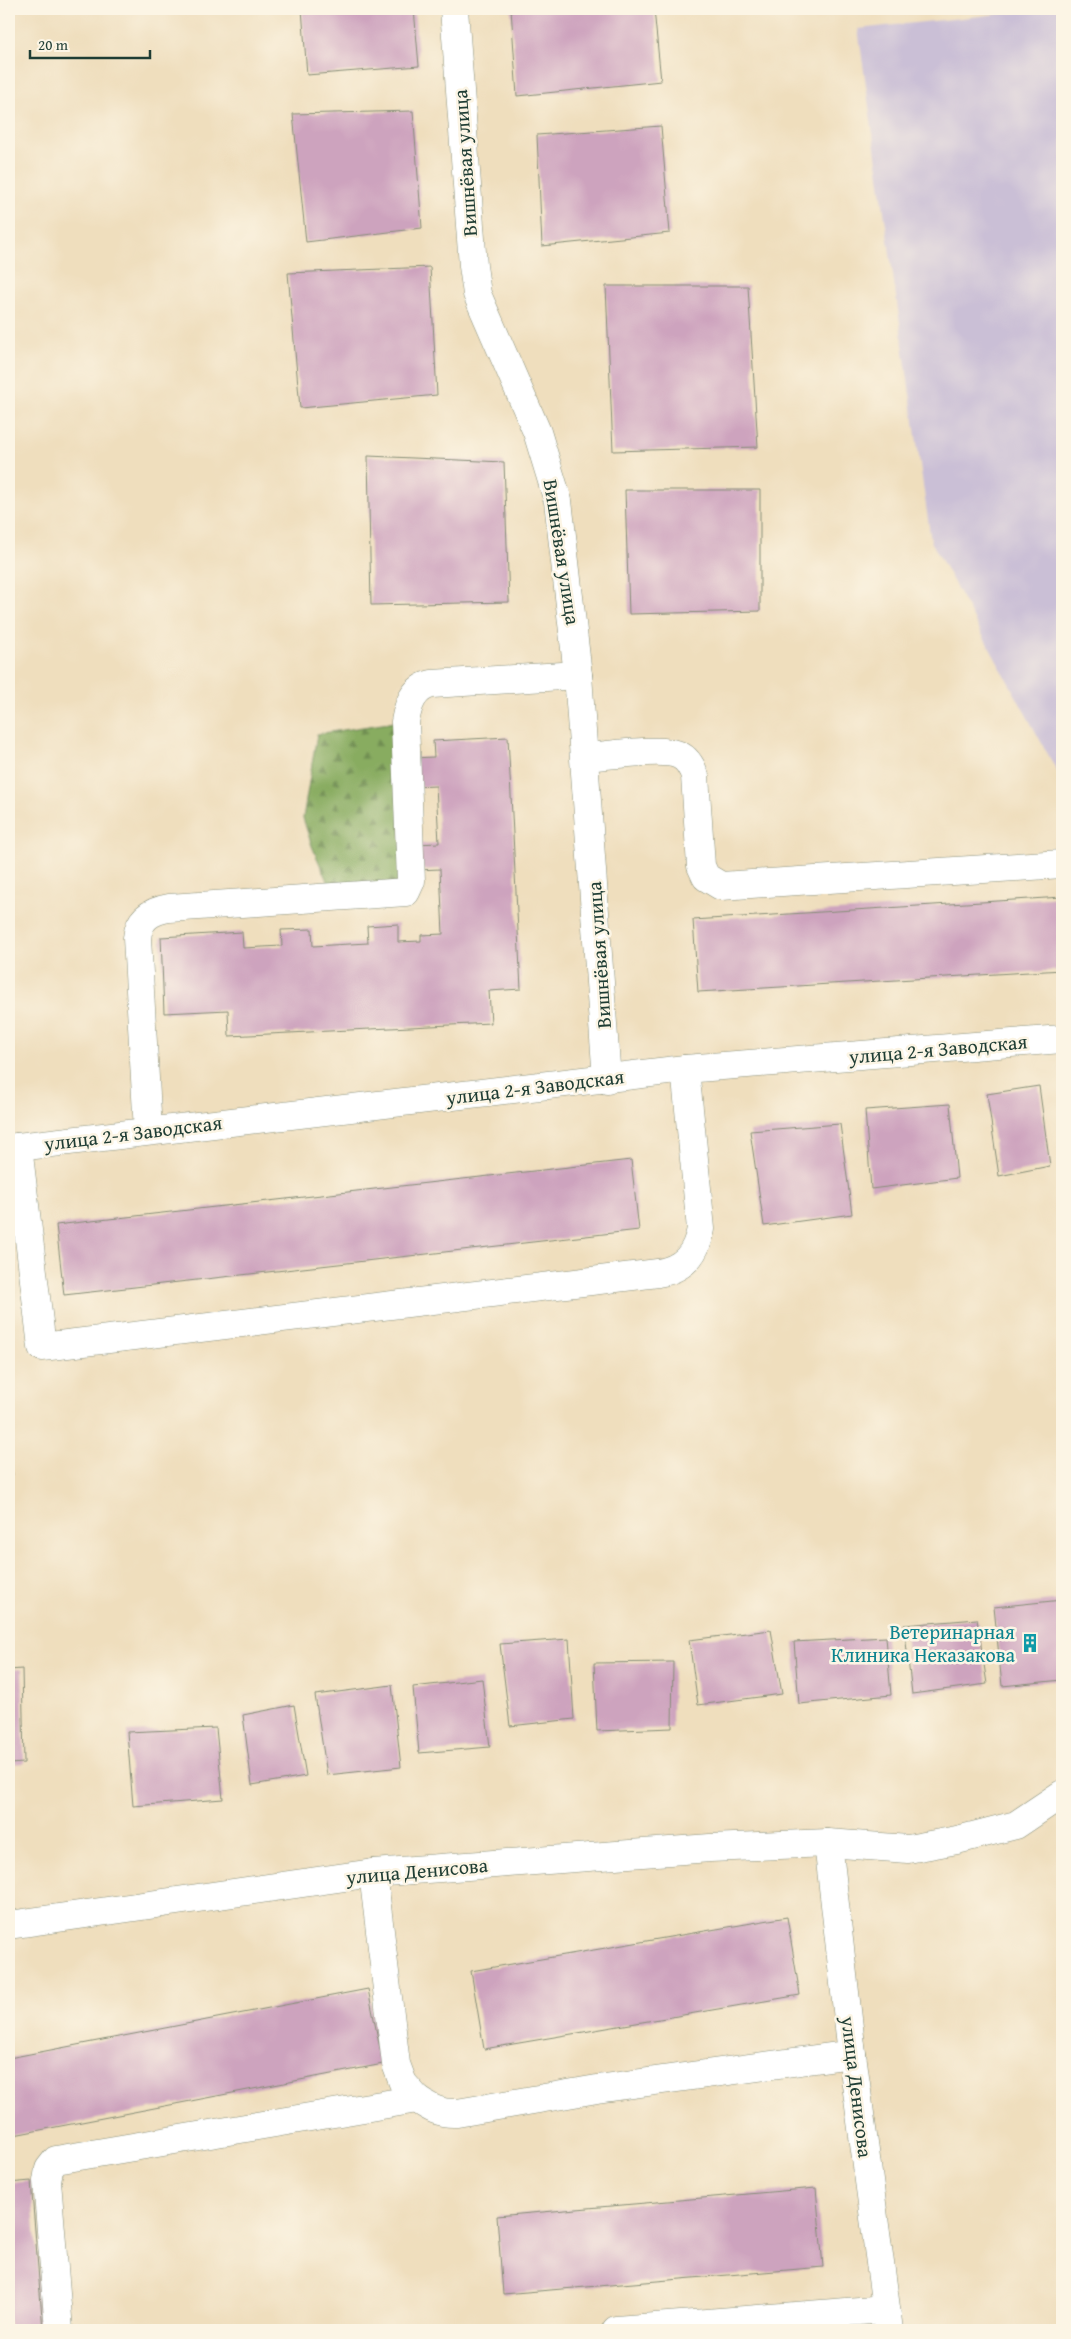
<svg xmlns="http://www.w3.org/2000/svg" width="1071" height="2339" font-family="'Gentium Book Plus',serif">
<defs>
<pattern id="forest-firs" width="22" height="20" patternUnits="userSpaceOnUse" patternTransform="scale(1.25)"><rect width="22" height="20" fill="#88ac61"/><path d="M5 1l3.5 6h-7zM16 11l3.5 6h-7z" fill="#6f8d51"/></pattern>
</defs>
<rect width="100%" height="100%" fill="#fcf5e5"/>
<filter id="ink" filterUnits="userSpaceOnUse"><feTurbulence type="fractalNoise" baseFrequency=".02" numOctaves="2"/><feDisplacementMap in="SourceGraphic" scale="10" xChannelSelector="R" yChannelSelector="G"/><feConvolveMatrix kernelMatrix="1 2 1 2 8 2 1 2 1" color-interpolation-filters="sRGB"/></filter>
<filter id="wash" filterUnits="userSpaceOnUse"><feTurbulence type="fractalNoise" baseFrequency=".0096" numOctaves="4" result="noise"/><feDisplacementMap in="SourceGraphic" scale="20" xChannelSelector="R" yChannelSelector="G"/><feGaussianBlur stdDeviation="1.12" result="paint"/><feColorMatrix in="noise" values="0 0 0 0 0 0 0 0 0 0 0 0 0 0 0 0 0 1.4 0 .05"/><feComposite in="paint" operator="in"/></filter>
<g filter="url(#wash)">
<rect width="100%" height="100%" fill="#efdebd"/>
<path fill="#cabfd6" d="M1018 9H1062V780L931 541 858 29 1018 12Z"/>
<path fill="url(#forest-firs)" stroke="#54744a" d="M395 722 403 886 330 888 312 846 303 818 317 734Z"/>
<g id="blocks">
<g fill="#cda3be">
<path d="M302 9H414L419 66 307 75Z"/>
<path d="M511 9H654L661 81 517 96Z"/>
<path d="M413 111 422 228 306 242 293 114Z"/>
<path d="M661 126 670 233 542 246 537 135Z"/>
<path d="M430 267 437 395 300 408 288 273Z"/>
<path d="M606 286H748L758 447 613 451Z"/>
<path d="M368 456 504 462 509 602 371 605Z"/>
<path d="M625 490H760V611L629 614Z"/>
<path d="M508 737 521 989 489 991 491 1023 229 1036 228 1010 164 1013 161 937 242 932 243 948 282 946 281 930 312 929 313 946 368 943 367 926 398 924V942L421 941V935L443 934 440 869 417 870 415 844 439 843 436 786 414 787 413 758 434 757 433 741Z"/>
<path d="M1062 897V970L698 992 693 920Z"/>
<path d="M1039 1086 1050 1166 999 1176 987 1094Z"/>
<path d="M950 1104 957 1178 871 1189 865 1110Z"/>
<path d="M840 1124 852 1214 764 1226 750 1131Z"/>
<path d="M631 1160 639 1230 64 1295 56 1225Z"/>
<path d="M9 1447 13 1475H9Z"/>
<path d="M1062 1600V1680L1002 1686 994 1607Z"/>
<path d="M977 1619 987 1684 912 1694 904 1625Z"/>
<path d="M771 1630 782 1694 698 1705 689 1640Z"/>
<path d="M886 1637 891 1695 799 1704 794 1642Z"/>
<path d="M569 1639 574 1719 510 1726 500 1644Z"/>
<path d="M673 1662 672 1728 597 1731 594 1663Z"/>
<path d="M22 1669 24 1763 9 1764V1670Z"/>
<path d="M482 1679 490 1747 419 1753 413 1687Z"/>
<path d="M392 1685 401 1767 327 1775 315 1695Z"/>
<path d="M294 1705 306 1776 252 1785 243 1715Z"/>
<path d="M216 1728 223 1799 133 1806 127 1732Z"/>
<path d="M787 1917 800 1995 484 2049 471 1971Z"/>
<path d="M368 1989 383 2064 9 2136V2058Z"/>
<path d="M31 2181 43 2330H9V2183Z"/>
<path d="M816 2188 823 2267 503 2294 497 2216Z"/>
</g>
</g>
</g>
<g filter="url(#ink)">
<use href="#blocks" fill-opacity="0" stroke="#878e78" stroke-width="1"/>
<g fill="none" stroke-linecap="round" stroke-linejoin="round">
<g stroke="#878e78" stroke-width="29">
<g id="minor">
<path d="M454 9 473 266 477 294 537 432 558 501 578 675 607 1080"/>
<path d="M585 757C605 756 663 747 679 755 688 759 692 767 695 776L701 866 706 877 721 886 1062 864"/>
<path d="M148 1131 137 938C139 918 151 911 169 908L406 892 411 881 405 722C408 705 413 688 432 684L578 675"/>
<path d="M18 1147 42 1347 658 1273C684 1269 696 1254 701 1229L685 1069"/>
<path d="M9 1148 685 1069 1062 1039"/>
<path d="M828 1843 852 2054 889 2330"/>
<path d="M9 1925 373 1873 710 1848 828 1843 908 1849 957 1840 1016 1825 1062 1794"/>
<path d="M417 2099C430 2108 440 2114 457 2113L597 2089 852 2054"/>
<path d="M59 2330 47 2181 49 2169 56 2160 417 2099 403 2083 396 2064 373 1873"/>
<path d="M616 2330 885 2309"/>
</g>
</g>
<use href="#minor" stroke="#fff" stroke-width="28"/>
</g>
</g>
<defs>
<g id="building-bare" transform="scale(1.5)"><path d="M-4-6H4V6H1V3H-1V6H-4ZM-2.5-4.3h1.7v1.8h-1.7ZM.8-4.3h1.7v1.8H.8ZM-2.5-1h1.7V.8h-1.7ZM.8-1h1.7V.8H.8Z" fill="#0f9aa8" stroke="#fcf5e5" stroke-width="2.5" paint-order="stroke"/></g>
</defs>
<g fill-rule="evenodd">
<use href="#building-bare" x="1030" y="1643"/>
</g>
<g text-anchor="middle" stroke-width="5" stroke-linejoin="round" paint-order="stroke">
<g font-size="20" fill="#1f3d34" stroke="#fcf5e5">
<text transform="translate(465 163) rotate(-94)" y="7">Вишнёвая улица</text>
<text transform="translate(562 552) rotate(81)" y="7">Вишнёвая улица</text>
<text transform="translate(599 955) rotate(-94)" y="7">Вишнёвая улица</text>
<text transform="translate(938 1049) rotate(-5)" y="7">улица 2-я Заводская</text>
<text transform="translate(535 1087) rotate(-7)" y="7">улица 2-я Заводская</text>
<text transform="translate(133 1133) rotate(-7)" y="7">улица 2-я Заводская</text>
<text transform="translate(417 1871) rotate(-5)" y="7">улица Денисова</text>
<text transform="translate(857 2087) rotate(83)" y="7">улица Денисова</text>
</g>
<g font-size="20" fill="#0d838f" stroke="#fcf5e5" text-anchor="end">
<text x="1015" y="1639">Ветеринарная<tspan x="1015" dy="23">Клиника Неказакова</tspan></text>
</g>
</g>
<rect width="1071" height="2339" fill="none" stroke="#fcf5e5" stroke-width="30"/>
<path d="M30 50v8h120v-8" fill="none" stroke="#1f3d34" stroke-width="2.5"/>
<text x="38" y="50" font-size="15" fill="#1f3d34" stroke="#fcf5e5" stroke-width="4" paint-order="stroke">20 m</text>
</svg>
